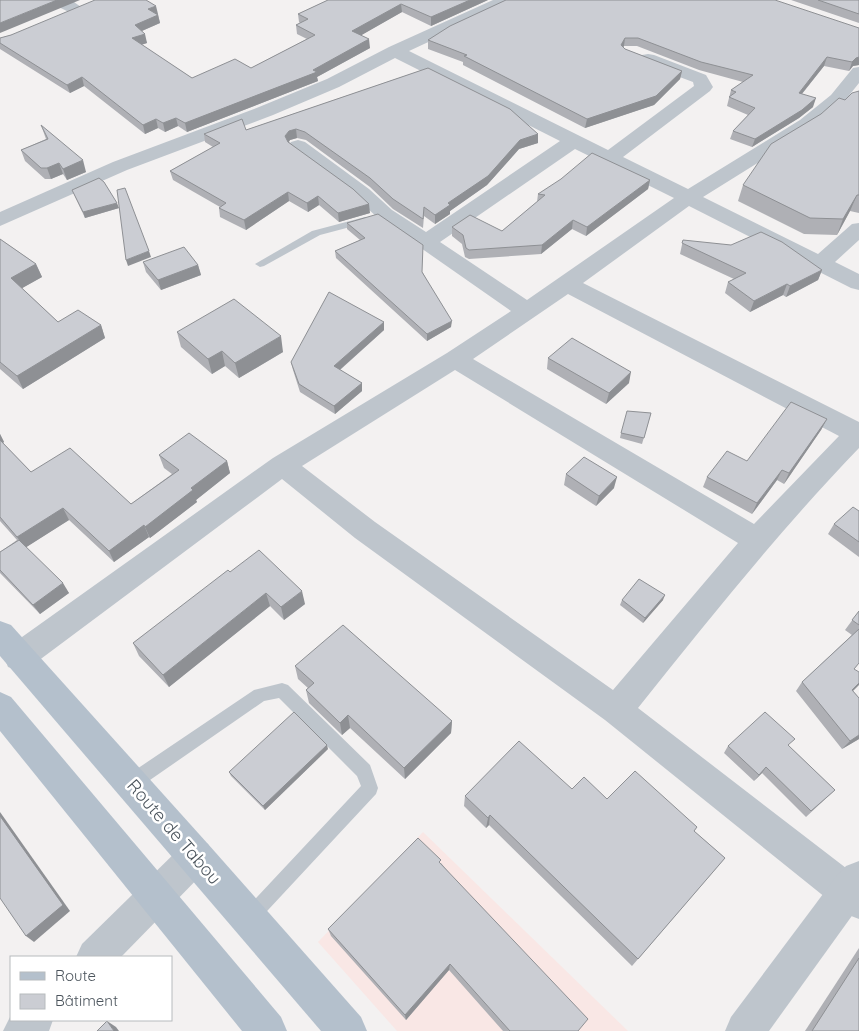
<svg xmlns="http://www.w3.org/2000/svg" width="859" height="1031" font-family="Quicksand,sans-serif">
<rect width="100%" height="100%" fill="#f3f1f1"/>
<path fill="#f9e7e5" d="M423 832 628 1031H397L318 942Z"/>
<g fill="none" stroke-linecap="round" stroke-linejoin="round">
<g fill="#bec5cc" fill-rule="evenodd">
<path d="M365 217 370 220 369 222 320 235 264 266 260 267 255 264 312 231Z"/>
<path d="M282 683 288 685 370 765 378 788 376 794 255 924 249 927 243 924 240 918 243 912 361 786 357 776 279 698 264 701 137 789 131 791 125 789 123 783 125 777 254 690Z"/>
</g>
<g fill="#bec5cc" fill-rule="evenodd">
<path d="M51 0H71L84 9 82 12C72 15 57 8 51 0Z"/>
<path d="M493 0H514L512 3 409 51 608 150 694 86 693 82 642 63 639 59 642 55 648 54 654 55 706 75 713 87 710 91 623 157 688 189 800 120 831 95 853 68 859 67V83L843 103 814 128 703 197 818 254 852 224 859 223V240L835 262 859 274V290L851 288 689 206 583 283 859 422V448C780 530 709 619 638 708L859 878V919L846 914 605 720 355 538 282 479 30 667 19 671 8 667 4 657 8 647 273 458 447 353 511 311 378 218 355 197 291 150 288 146 291 142 298 140 305 142 369 189 392 210 426 232 560 141 395 58 339 87 273 115 127 170 0 226V212L113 162 259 107 327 79 389 47ZM575 149 674 198 527 300 440 242ZM568 294 839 436 754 524 473 359ZM455 370 738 543 613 690 375 522 302 466Z"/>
<path d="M196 838 208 844 214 856 208 868 121 957H76L82 944 184 844Z"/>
<path d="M11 1015V1020H53L49 1031H3Z"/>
</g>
<path fill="#bec5cc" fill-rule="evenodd" d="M859 861V906L769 1031H725L731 1017 835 878 846 866Z"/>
<g fill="#b4c0cc" fill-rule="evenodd">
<path d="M0 621 11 625 208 844 361 1017 367 1031H321L0 656Z"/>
<path d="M0 692 11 697 281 1017 287 1031H242L0 731Z"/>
</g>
</g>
<g fill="#afb0b5">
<path d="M328 0H488L431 26 402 12 361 35 370 48 317 77 318 81 187 132 178 126 165 132 158 128 145 134 84 86 70 93 0 49V38L11 35 158 14 160 23 142 31 147 43 141 45 192 78 251 68 307 39 297 34 296 25 300 23 299 22 298 14Z"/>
<path d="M791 0H859V23Z"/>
<path d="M859 28V65L853 66 849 71 824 66 802 94 813 107 799 118 752 147 730 139 733 131 748 115 727 106 731 90 743 82 699 70 637 46H624L623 47 625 49 682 71 680 79 654 105 585 128 463 65V62L428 49V40Z"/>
<path d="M428 68 538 134V143L519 149 487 185 450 211V214L435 224 424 216 423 228 393 209 370 187 306 140 297 138 290 140 289 142 370 213 339 222 319 205 308 212 289 201 246 230 220 217 219 208 220 207 173 180 170 171 213 147 205 142 204 134 246 130Z"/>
<path d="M859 91V213L850 211 837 235 804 234 738 201 743 185 845 100Z"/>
<path d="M41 125 86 172 67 180 63 174 51 179H45L25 161 21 150 46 139Z"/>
<path d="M650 180 648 189 586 236 572 229 541 254 469 259 465 257 462 244 452 236V227L502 231 537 202 538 194Z"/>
<path d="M72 190 119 208 85 218Z"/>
<path d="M347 223 423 273 451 327 427 341 336 258 335 251 360 240 347 229Z"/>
<path d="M0 239 36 264 42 277 22 288 58 322 101 325 105 338 23 389 0 369Z"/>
<path d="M683 240 822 270 818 280 786 297 783 295 750 312 725 293 728 282 734 279 680 254Z"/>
<path d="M143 262 198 265 201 275 161 290 146 272Z"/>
<path d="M384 322V330L340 370 362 383V391L335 414 300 392 293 370 291 362Z"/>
<path d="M177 332 283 352 239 378 225 366 212 374 181 347Z"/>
<path d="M548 358 629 383 606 404 547 369Z"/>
<path d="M651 413 642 444 620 438 621 433Z"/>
<path d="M827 419 821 430 784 484 777 480 752 514 703 487 707 477 747 461Z"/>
<path d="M0 434 4 442 3 443 31 472 131 504 172 474 164 468 159 455 227 461 230 473 196 500 197 502 150 538 149 537 114 562 69 520 26 547 69 593 40 614 0 573V552L17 540 0 521Z"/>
<path d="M566 474 614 488 596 506 564 485Z"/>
<path d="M859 511V557L828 534 834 524Z"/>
<path d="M230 572 305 604 284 620 270 606 169 687 139 656 133 643Z"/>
<path d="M622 600H663L643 623 620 605Z"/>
<path d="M859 611V663L854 669 853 691 859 698V739L842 749 796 691 802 682 852 635 845 630Z"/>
<path d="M295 666 452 721 451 733 405 779 350 728 342 735 309 703 306 690 308 688 298 679Z"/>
<path d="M728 746H789L835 790 806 817 762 773 754 781 724 753Z"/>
<path d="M328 749 265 810 231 776 229 772Z"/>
<path d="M572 789 697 827 694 831 725 858 632 966 489 825 486 828 464 806 465 796Z"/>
<path d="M441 863 578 1031H503L449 970 406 1020 331 936 328 929Z"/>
<path d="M859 948V1031H805Z"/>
</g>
<g fill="#8e9094">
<path d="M57 0H80L0 33V23Z"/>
<path d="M470 0H488L431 26V17Z"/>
<path d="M401 4 402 12 353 40 352 31Z"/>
<path d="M156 6 158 14 150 17 148 9Z"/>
<path d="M158 15 160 23 137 33 135 25Z"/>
<path d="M145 34 147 43 134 47 132 38Z"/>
<path d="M625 38 624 46 620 53 621 45Z"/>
<path d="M369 39 370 48 317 77 318 81 187 132 185 123 313 70Z"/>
<path d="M827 57 824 66 796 101 799 93Z"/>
<path d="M859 57V65L853 66 849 71 852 62 856 58Z"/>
<path d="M682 71 680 79 654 105 585 128 587 119Z"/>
<path d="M82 77 84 86 70 93 67 85Z"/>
<path d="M816 98 813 107 799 118 752 147 755 139Z"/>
<path d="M176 118 178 126 165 132 163 123Z"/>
<path d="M156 119 158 128 145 134 143 125Z"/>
<path d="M296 129 297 138 290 140 286 145 285 136 289 131Z"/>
<path d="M538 134V143L519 149 487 185 450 211V214L435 224V215L520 140Z"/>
<path d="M83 160 86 172 67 180 63 169Z"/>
<path d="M59 163 63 174 51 179 47 168Z"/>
<path d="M650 180 648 189 586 236 587 227Z"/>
<path d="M288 192 289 201 246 230 244 220Z"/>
<path d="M857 195 850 211 837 235 843 219Z"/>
<path d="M318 196 319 205 308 212 307 203Z"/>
<path d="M117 203 119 208 85 218 83 212Z"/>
<path d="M369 204 370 213 339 222 338 213Z"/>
<path d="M573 220 572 229 541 254 542 245Z"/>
<path d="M149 251 151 257 128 266 126 260Z"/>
<path d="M36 264 42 277 17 291 11 278Z"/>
<path d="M198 265 201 275 161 290 158 280Z"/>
<path d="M822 270 818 280 786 297 790 286Z"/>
<path d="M787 284 783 295 750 312 754 301Z"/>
<path d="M452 321 451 327 427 341V334Z"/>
<path d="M384 322V330L335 374 334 366Z"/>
<path d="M101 325 105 338 23 389 17 376Z"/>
<path d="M281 336 283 352 239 378 235 363Z"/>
<path d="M222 351 225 366 212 374 208 359Z"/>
<path d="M631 372 629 383 606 404 609 393Z"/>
<path d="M362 383V391L335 414 334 406Z"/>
<path d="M827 419 821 430 784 484 789 473Z"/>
<path d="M0 434 4 442 0 445Z"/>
<path d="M227 461 230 473 196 500 197 502 150 538 145 527 191 488Z"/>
<path d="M782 470 777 480 752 514 757 503Z"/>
<path d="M617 477 614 488 596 506 599 496Z"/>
<path d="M63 508 69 520 25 548 17 537Z"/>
<path d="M144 525 149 537 114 562 109 551Z"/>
<path d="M63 583 69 593 40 614 33 605Z"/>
<path d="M302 591 305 604 284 620 281 607Z"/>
<path d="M266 593 270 606 169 687 163 675Z"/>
<path d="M665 595 663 600 643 623 645 618Z"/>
<path d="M859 683V685L845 699 852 690Z"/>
<path d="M348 715 350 728 342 735 340 723Z"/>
<path d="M452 721 451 733 405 779 404 768Z"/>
<path d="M859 735V739L842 749 850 741Z"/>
<path d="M327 745 328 749 265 810 263 806Z"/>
<path d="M766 767 762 773 754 781 759 775Z"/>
<path d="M0 812 70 911 34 942 26 936 0 816Z"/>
<path d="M490 815 489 825 486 828 488 818Z"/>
<path d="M450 964 449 970 406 1020 405 1015Z"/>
<path d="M107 1021 116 1027 119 1031H114Z"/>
</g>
<g fill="#cbcdd3" stroke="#8e9094">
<path d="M0 0H57L0 23Z"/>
<path d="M95 0H146L156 6 148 9 158 15 135 25 145 34 132 38 192 78 235 59 251 68 315 35 296 25 308 19 298 14 328 0H470L431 17 401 4 352 31 369 39 313 70 317 72 185 123 176 118 163 123 156 119 143 125 82 77 67 85 0 43V38L11 35Z"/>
<path d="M506 0H775L859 28V57L856 58 852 62 827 57 799 93 816 98 802 110 755 139 733 131 755 108 729 97 736 92 731 90 753 75 701 62 638 38H625L621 45 625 49 682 71 656 96 587 119 464 56 467 55 428 40 450 26Z"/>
<path d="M818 0H859V14Z"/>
<path d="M428 68 510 109 538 134 520 140 488 176 448 203 450 205 435 215 424 207 423 219 393 199 370 178 305 132 296 129 289 131 285 136 288 142 353 189 369 204 338 213 318 196 307 203 288 192 244 220 219 208 226 203 170 171 220 143 204 134 242 119 246 130Z"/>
<path d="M859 91V195H857L843 219 810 218 743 185 771 144 821 114 839 98 845 100 852 93Z"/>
<path d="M41 125 83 160 63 169 59 163 47 168H41L21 150 48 139Z"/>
<path d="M592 153 650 180 587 227 573 220 542 245 469 250 466 248 463 235 452 227 470 215 502 231 545 195 538 194 561 179Z"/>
<path d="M99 178 104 182 117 203 83 212 72 190Z"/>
<path d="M125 188 149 251 126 260 117 190Z"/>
<path d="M378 214 423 245 422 272 452 321 427 334 335 251 365 238 347 223Z"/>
<path d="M761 232 782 242 822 270 790 286 787 284 754 301 728 282 746 273 682 243 683 240 731 245Z"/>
<path d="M0 239 36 264 11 278 58 322 78 310 101 325 17 376 0 362Z"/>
<path d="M184 247 198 265 158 280 143 262Z"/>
<path d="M329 292 384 322 334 366 362 383 334 406 299 384 291 362Z"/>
<path d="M234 299 281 336 235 363 222 351 208 359 177 332Z"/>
<path d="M572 338 631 372 609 393 548 358Z"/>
<path d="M791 402 827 419 789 473 782 470 757 503 707 477 727 451 747 461Z"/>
<path d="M627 411 651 413 644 438 621 433Z"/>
<path d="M189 433 227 461 191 488 193 490 145 527 144 525 109 551 63 508 17 537 0 517V440L31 472 70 448 131 504 179 470 159 455Z"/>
<path d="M584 457 617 477 599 496 566 474Z"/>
<path d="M853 507 859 511V542L834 524Z"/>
<path d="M19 540 63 583 33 605 0 570V552Z"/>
<path d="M259 550 302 591 281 607 266 593 163 675 133 643 228 570 230 572Z"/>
<path d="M639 579 665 595 645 618 622 600Z"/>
<path d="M859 611V625L852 620Z"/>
<path d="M343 625 452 721 404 768 348 715 340 723 306 690 314 683 295 666Z"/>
<path d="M859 629V663L854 669 859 672V683L852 690 859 698V735L850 741 802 682Z"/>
<path d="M294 712 327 745 263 806 229 772Z"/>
<path d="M765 712 795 739 788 745 835 790 811 811 766 767 759 775 728 746Z"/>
<path d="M519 741 572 789 584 777 607 799 635 771 697 827 694 831 725 858 638 959 490 815 488 818 465 796Z"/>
<path d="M0 816 63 905 26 936 0 898Z"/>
<path d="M418 838 441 860 439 862 588 1019 578 1031H510L450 964 405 1015 328 929Z"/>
<path d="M859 958V1031H812Z"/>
<path d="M107 1021 114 1031H97Z"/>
</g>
<g text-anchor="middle" stroke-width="5" stroke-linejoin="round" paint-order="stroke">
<g font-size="18" fill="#4b545c" stroke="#fff">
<text transform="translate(174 832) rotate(49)" y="6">Route de Tabou</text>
</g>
</g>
<rect x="10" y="956" width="162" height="65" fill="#ffffff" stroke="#b7bbbe"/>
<rect x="20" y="972" width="25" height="8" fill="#b4c0cc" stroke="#b7bbbe"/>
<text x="55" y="981" font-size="15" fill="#4b545c">Route</text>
<rect x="20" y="994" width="25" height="15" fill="#cbcdd3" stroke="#b7bbbe"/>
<text x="55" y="1006" font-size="15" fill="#4b545c">Bâtiment</text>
</svg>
